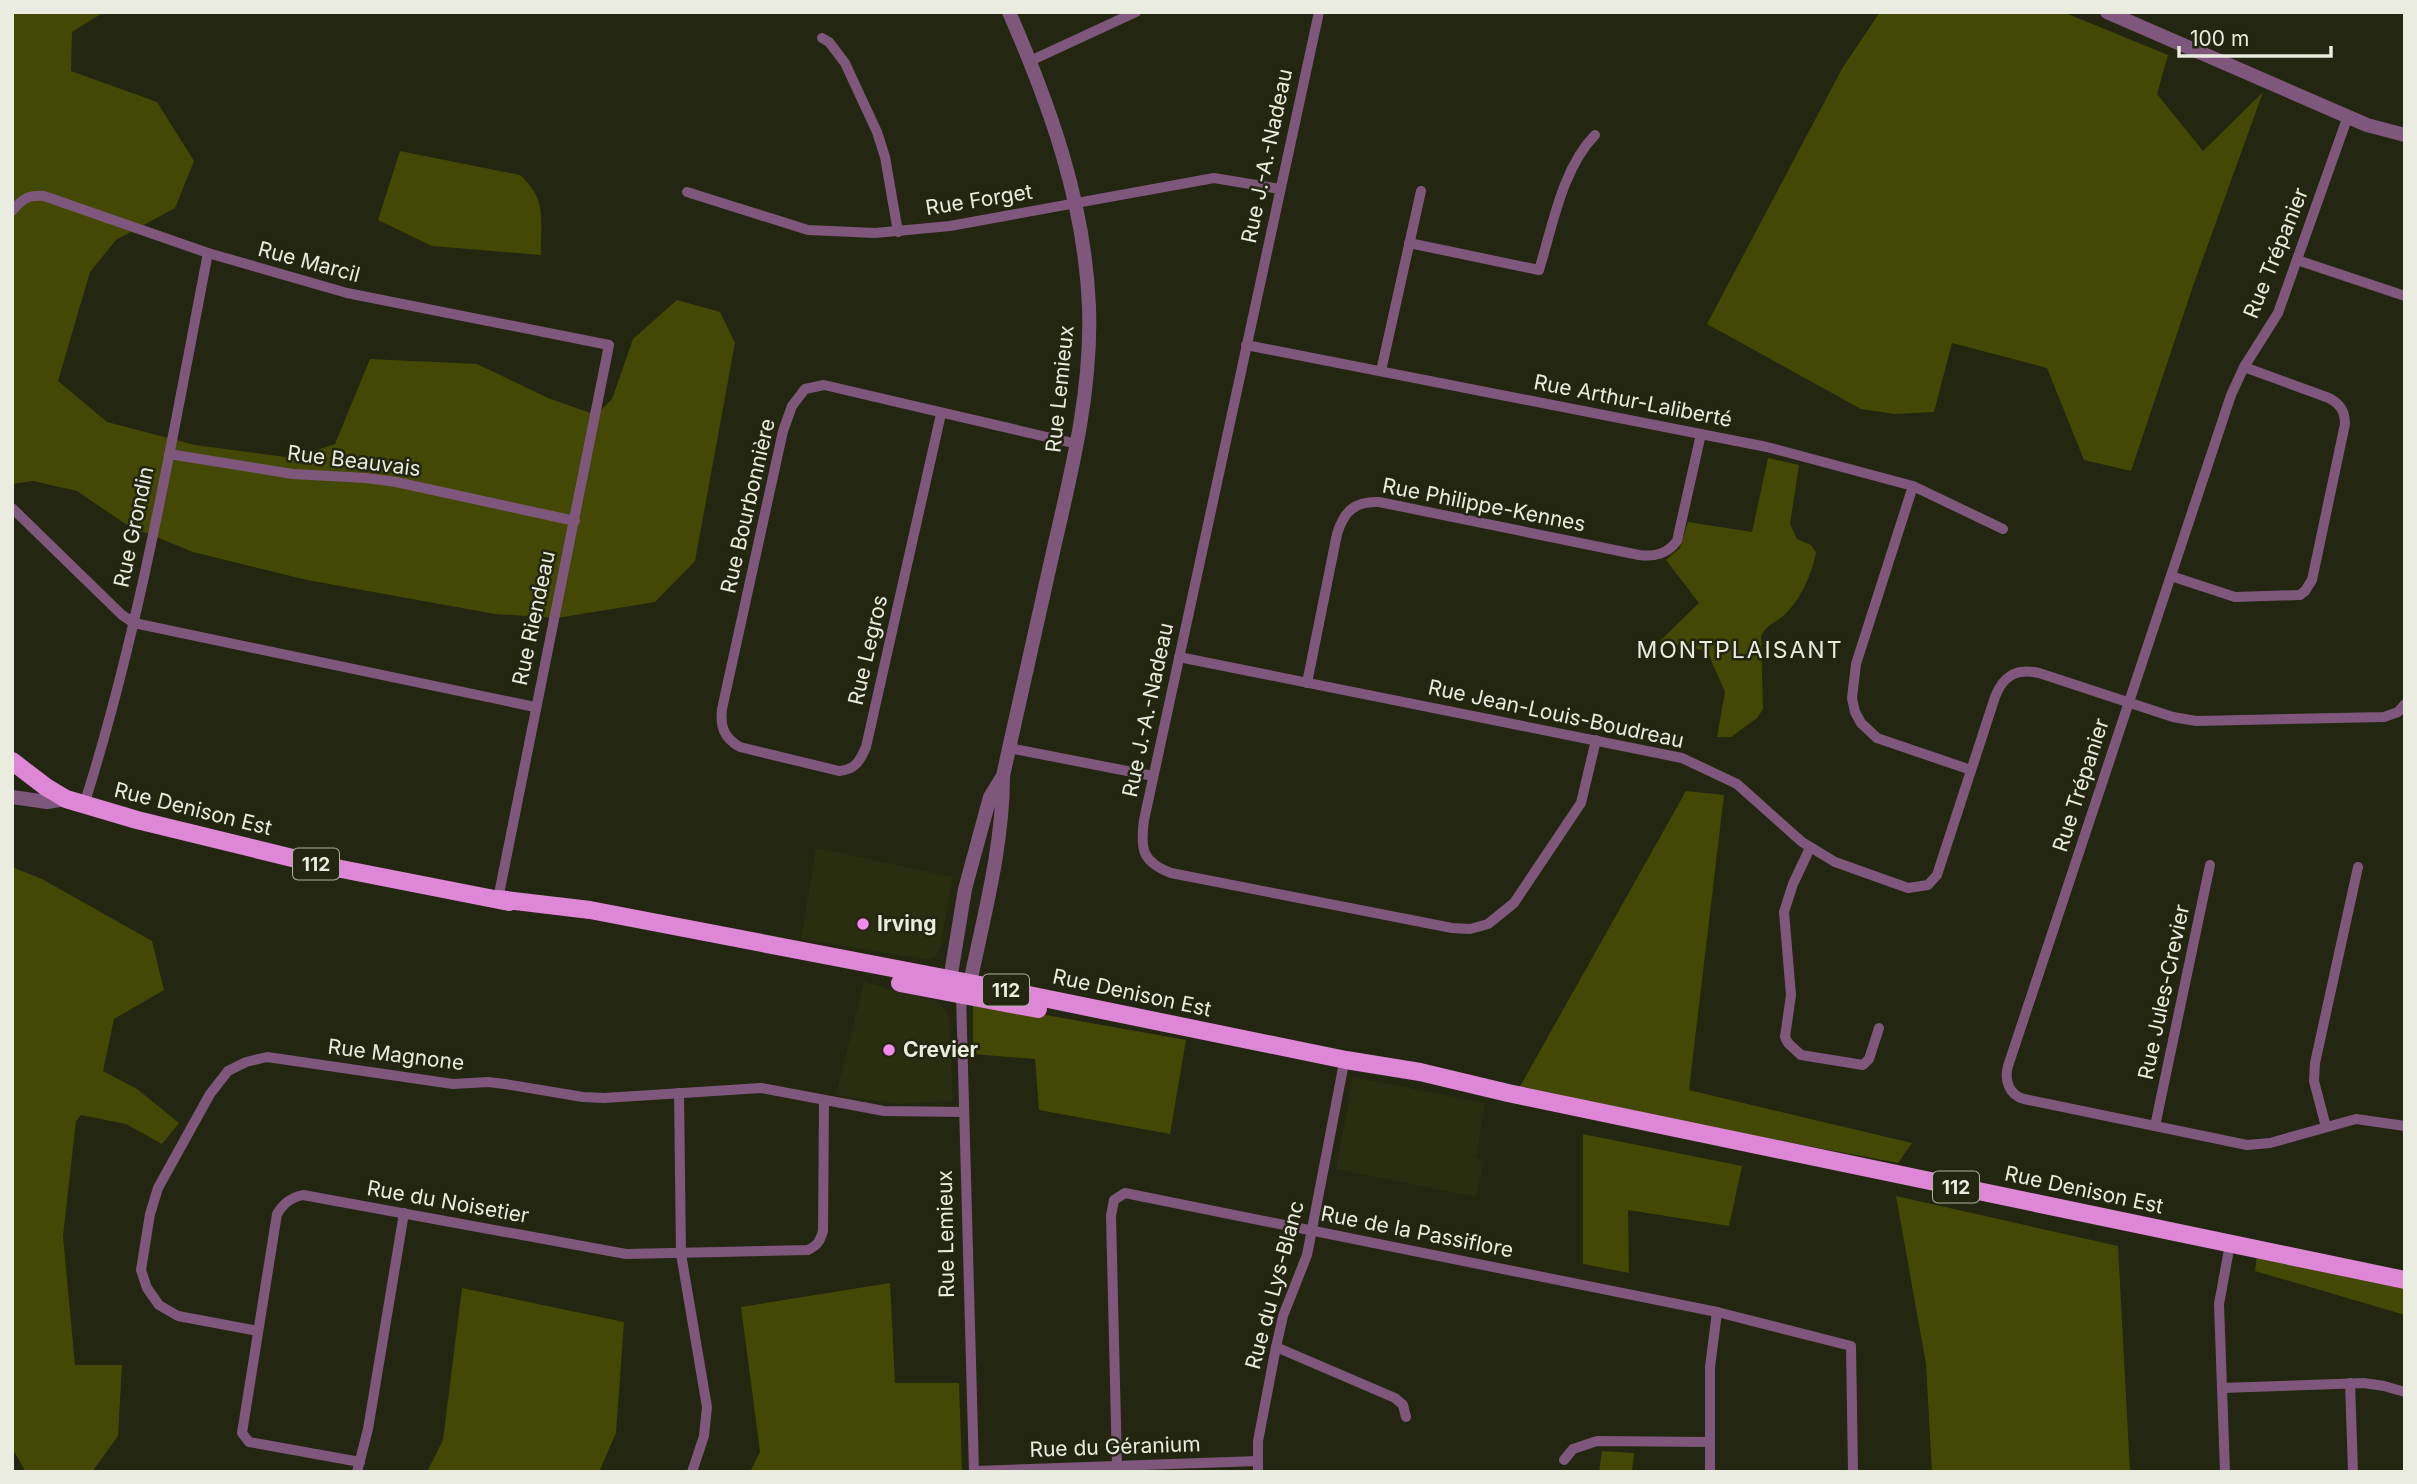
<svg xmlns="http://www.w3.org/2000/svg" width="2417" height="1484" font-family="Inter,sans-serif">
<rect width="100%" height="100%" fill="#232610"/>
<g fill="#2a2e11">
<path d="M816 848 953 877 940 949 935 956 928 960 801 939Z"/>
<path d="M864 982 936 1001 945 1010 949 1017 953 1101 897 1104 836 1095Z"/>
<path d="M1353 1077 1485 1103 1476 1158 1484 1161 1476 1197 1336 1169Z"/>
</g>
<g fill="#434904">
<path d="M12 12H104L72 32 71 71 157 102 194 161 175 208 116 240 90 272 58 381 107 422 195 445 293 458 335 444 370 359 477 364 548 398 596 415 612 399 633 339 677 300 720 312 735 343 695 561 655 602 557 618 495 614 307 580 193 552 127 525 77 491 33 481 12 484Z"/>
<path d="M1880 12H2063L2168 55 2157 94 2203 151 2263 92 2193 286 2131 471 2084 460 2047 368 1952 343 1934 412 1895 414 1861 409 1707 324 1843 67Z"/>
<path d="M400 151 520 175C548 200 540 220 541 255L432 246 378 220Z"/>
<path d="M1768 458 1799 465 1790 524 1797 539 1811 545 1816 552C1813 571 1801 599 1786 613 1776 624 1769 621 1761 636L1763 709 1757 718 1731 737H1717L1725 692 1707 651 1659 642 1699 603 1666 560 1680 548 1688 522 1752 532Z"/>
<path d="M1686 791 1724 795 1689 1090 1912 1143 1898 1163 1420 1072 1518 1090Z"/>
<path d="M12 867 42 879 152 941 164 990 114 1019 103 1071 137 1089 179 1123 162 1144 126 1124 81 1115 76 1121 63 1236 75 1365H122L118 1436 92 1472H26L12 1448Z"/>
<path d="M973 1002 1186 1040 1170 1134 1039 1110 1035 1059 973 1054Z"/>
<path d="M1583 1134 1742 1166 1729 1226 1628 1210 1629 1273 1583 1264Z"/>
<path d="M1896 1196 2118 1246 2130 1472H1932L1926 1364Z"/>
<path d="M2257 1256 2363 1277 2405 1289V1315L2255 1271Z"/>
<path d="M890 1283 895 1383H959L962 1472H750L760 1452 741 1307Z"/>
<path d="M462 1288 624 1322 616 1433 599 1472H427L443 1440Z"/>
<path d="M1602 1451 1634 1453 1632 1472H1599Z"/>
</g>
<g fill="none" stroke-linecap="round" stroke-linejoin="round">
<g stroke="#80577c" stroke-width="10">
<path d="M1319 12 1144 820C1140 849 1142 862 1171 873L1452 928 1470 929 1488 924 1514 903 1581 803 1596 740"/>
<path d="M822 38 829 42 845 63 877 132 885 157 898 232"/>
<path d="M1030 61 1136 12"/>
<path d="M2348 116 2278 313 2244 367 2231 395 2008 1066C2004 1080 2009 1095 2024 1099L2247 1145 2270 1143 2356 1119 2405 1126"/>
<path d="M687 192 808 230 875 233 950 226 1214 178 1280 189"/>
<path d="M12 211C22 199 28 195 44 196L208 253 347 293 609 345 498 899"/>
<path d="M1409 243 1539 270C1553 225 1562 169 1595 135"/>
<path d="M2297 260 2405 296"/>
<path d="M1246 345 1767 447 1913 486 2003 529"/>
<path d="M1381 371 1421 191"/>
<path d="M941 414 866 747C860 761 855 770 839 771L740 747C724 738 720 727 722 709L783 431 792 406 805 389 824 385 1077 444"/>
<path d="M169 454 293 474 366 478 396 482 575 521"/>
<path d="M1913 486 1856 664 1852 698 1855 712 1861 723 1877 738 1971 770"/>
<path d="M12 508 122 615 134 623 535 707"/>
<path d="M2171 576 2235 597 2300 595 2305 591 2312 580 2345 424C2345 411 2340 404 2329 398L2244 367"/>
<path d="M1179 657 1682 758 1737 784 1802 842 1835 862 1908 888 1928 885 1937 875 1995 697C2003 676 2016 668 2039 673L2173 717 2196 721 2384 717 2398 712 2405 704"/>
<path d="M1307 683 1337 534C1344 511 1355 501 1379 502L1639 555C1655 557 1667 554 1677 541L1701 434"/>
<path d="M1009 748 1153 776"/>
<path d="M84 805C141 625 172 438 208 253"/>
<path d="M1810 848 1793 884 1784 912 1791 995 1785 1037 1788 1043 1801 1055 1863 1065 1869 1059 1879 1028"/>
<path d="M961 994 974 1472"/>
<path d="M679 1093 681 1254 707 1407 704 1436 692 1472"/>
<path d="M2155 1126 2210 865"/>
<path d="M2326 1127 2314 1081 2315 1063 2358 867"/>
<path d="M258 1331 178 1316 159 1305 147 1288 141 1270 150 1214 158 1188 210 1094 228 1071 246 1062 267 1057 453 1084 488 1082 505 1084 583 1097 604 1098 761 1088 884 1111 964 1112"/>
<path d="M1276 1347 1395 1398 1403 1405 1406 1417"/>
<path d="M2350 1383 2353 1472"/>
<path d="M2222 1388 2364 1383 2384 1386 2405 1392"/>
<path d="M1564 1460 1573 1449 1597 1441 1709 1442"/>
<path d="M360 1462 249 1442 242 1433 277 1214C284 1203 290 1198 303 1195L626 1254 808 1250C818 1245 820 1241 823 1231L824 1100"/>
<path d="M1117 1466 1111 1216 1114 1200 1125 1193 1717 1312 1851 1346 1853 1472"/>
<path d="M974 1471 1257 1461"/>
<path d="M357 1472 368 1429 404 1213"/>
<path d="M1258 1472V1441L1276 1347 1283 1316 1307 1255 1343 1068"/>
<path d="M1710 1472V1367L1717 1312"/>
<path d="M2225 1472 2219 1304 2230 1244"/>
</g>
<g stroke="#80577c" stroke-width="14">
<path d="M2107 12 2367 125 2405 135"/>
<path d="M1003 776 990 797 965 889 950 980 961 994 970 983C984 915 1003 846 1003 776 1020 698 1038 620 1055 543 1073 466 1092 387 1089 307 1085 203 1050 106 1009 12"/>
<path d="M12 797 47 802 66 799"/>
</g>
<g stroke="#dd87d6" stroke-width="18">
<path d="M12 761 46 787 66 799 137 820 321 865 509 902"/>
<path d="M498 899 590 910 970 983 1346 1060 1420 1072 1508 1093 2405 1280"/>
<path d="M900 983 1038 1009"/>
</g>
</g>
<g fill="#f689ed" stroke="#232610" stroke-width="2.5">
<circle cx="863" cy="924" r="7"/>
<circle cx="889" cy="1050" r="7"/>
</g>
<g text-anchor="middle" stroke-width="5" stroke-linejoin="round" paint-order="stroke">
<g fill="#232610" stroke="#aeb1a0" stroke-width="2">
<rect x="293" y="848.5" width="46" height="31" rx="5"/>
<rect x="983" y="974.5" width="46" height="31" rx="5"/>
<rect x="1933" y="1171.5" width="46" height="31" rx="5"/>
</g>
<g font-size="19" font-weight="bold" fill="#e9ecde">
<text x="316" y="871">112</text>
<text x="1006" y="997">112</text>
<text x="1956" y="1194">112</text>
</g>
<g font-size="21" fill="#e9ecde" stroke="#232610">
<text transform="translate(1267 156) rotate(-78)" y="7">Rue J.-A.-Nadeau</text>
<text transform="translate(979 200) rotate(-9)" y="7">Rue Forget</text>
<text transform="translate(2276 253) rotate(-68)" y="7">Rue Trépanier</text>
<text transform="translate(309 262) rotate(15)" y="7">Rue Marcil</text>
<text transform="translate(1060 389) rotate(-84)" y="7">Rue Lemieux</text>
<text transform="translate(1633 401) rotate(11)" y="7">Rue Arthur-Laliberté</text>
<text transform="translate(354 461) rotate(7)" y="7">Rue Beauvais</text>
<text transform="translate(1484 505) rotate(11)" y="7">Rue Philippe-Kennes</text>
<text transform="translate(748 506) rotate(-77)" y="7">Rue Bourbonnière</text>
<text transform="translate(134 527) rotate(-78)" y="7">Rue Grondin</text>
<text transform="translate(534 618) rotate(-78)" y="7">Rue Riendeau</text>
<text transform="translate(868 650) rotate(-77)" y="7">Rue Legros</text>
<text transform="translate(1148 710) rotate(-78)" y="7">Rue J.-A.-Nadeau</text>
<text transform="translate(1556 714) rotate(12)" y="7">Rue Jean-Louis-Boudreau</text>
<text transform="translate(2081 785) rotate(-72)" y="7">Rue Trépanier</text>
<text transform="translate(193 809) rotate(14)" y="7">Rue Denison Est</text>
<text transform="translate(2164 992) rotate(-78)" y="7">Rue Jules-Crevier</text>
<text transform="translate(1132 993) rotate(12)" y="7">Rue Denison Est</text>
<text transform="translate(396 1055) rotate(7)" y="7">Rue Magnone</text>
<text transform="translate(2084 1190) rotate(12)" y="7">Rue Denison Est</text>
<text transform="translate(448 1202) rotate(10)" y="7">Rue du Noisetier</text>
<text transform="translate(1417 1232) rotate(11)" y="7">Rue de la Passiflore</text>
<text transform="translate(946 1234) rotate(-91)" y="7">Rue Lemieux</text>
<text transform="translate(1275 1285) rotate(-75)" y="7">Rue du Lys-Blanc</text>
<text transform="translate(1115 1447) rotate(-2)" y="7">Rue du Géranium</text>
</g>
<g font-size="21" font-weight="bold" fill="#e9ecde" stroke="#232610" text-anchor="start">
<text x="877" y="931">Irving</text>
<text x="903" y="1057">Crevier</text>
</g>
<g font-size="23" letter-spacing="2" fill="#e9ecde" stroke="#232610">
<text x="1740" y="658">MONTPLAISANT</text>
</g>
</g>
<rect width="2417" height="1484" fill="none" stroke="#e9ecde" stroke-width="28"/>
<path d="M2179 46v10h152v-10" fill="none" stroke="#e9ecde" stroke-width="3.5"/>
<text x="2190" y="46" font-size="21" fill="#e9ecde" stroke="#232610" stroke-width="5" paint-order="stroke">100 m</text>
</svg>
